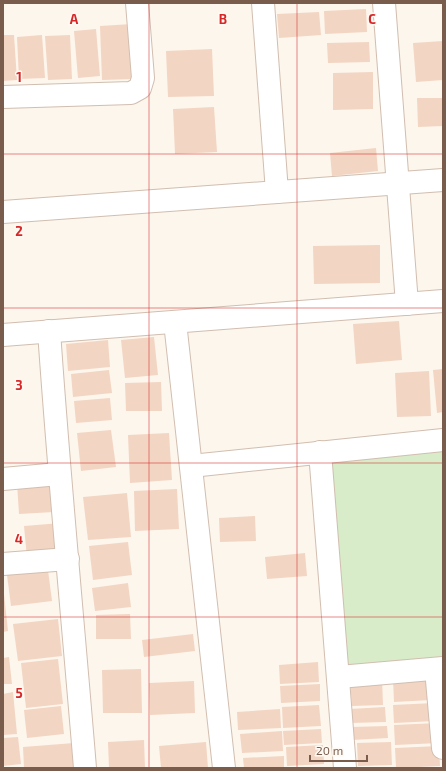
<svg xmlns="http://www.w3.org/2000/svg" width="446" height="771" font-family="'Exo 2',sans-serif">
<rect width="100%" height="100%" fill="#fdf6ec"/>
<path fill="#d8ecc9" d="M443 449V660L348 668 329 460Z"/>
<g fill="#f3d5c3">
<path d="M366 9 367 32 325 34 324 11Z"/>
<path d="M319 12 321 35 279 38 277 14Z"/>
<path d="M132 24 134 79 102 80 100 26Z"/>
<path d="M96 29 100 76 78 78 74 31Z"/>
<path d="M3 35H14L17 80 3 81Z"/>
<path d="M42 35 45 78 19 79 17 37Z"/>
<path d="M70 35 72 79 48 80 45 36Z"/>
<path d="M443 41V80L416 82 413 43Z"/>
<path d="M369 42 370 62 328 63 327 43Z"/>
<path d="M212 49 214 96 168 97 166 51Z"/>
<path d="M373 72V109L333 110V73Z"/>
<path d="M417 98H443V126L418 127Z"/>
<path d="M214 107 217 152 175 154 173 109Z"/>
<path d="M376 148 378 171 332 176 330 153Z"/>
<path d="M380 245V283L314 284 313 246Z"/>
<path d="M399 321 402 360 356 364 353 324Z"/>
<path d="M154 337 158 375 125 378 121 340Z"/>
<path d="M108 340 110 367 68 371 66 344Z"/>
<path d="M443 369V412L437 413 433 370Z"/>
<path d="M109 370 112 393 73 397 71 374Z"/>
<path d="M429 371 431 416 397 417 395 373Z"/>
<path d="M161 382 162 411H126L125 383Z"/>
<path d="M110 398 112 420 76 423 74 401Z"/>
<path d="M111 430 116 467 81 471 77 433Z"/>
<path d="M169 433 172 480 130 483 128 435Z"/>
<path d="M52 481 54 512 19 514 17 483Z"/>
<path d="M177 489 179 529 135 531 134 491Z"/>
<path d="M127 493 131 537 88 540 83 497Z"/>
<path d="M255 516 256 541 220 542 219 518Z"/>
<path d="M61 523 64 555 27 558 24 526Z"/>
<path d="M128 542 132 575 93 580 89 546Z"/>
<path d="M305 553 307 576 267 579 265 557Z"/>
<path d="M48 570 52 601 11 606 7 575Z"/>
<path d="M128 583 131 607 95 611 92 588Z"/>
<path d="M3 594H4L8 631 3 632Z"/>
<path d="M130 614 131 639H96V615Z"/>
<path d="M58 619 62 656 18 661 13 624Z"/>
<path d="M193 634 195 651 144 657 142 640Z"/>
<path d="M9 657 12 684H3V658Z"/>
<path d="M58 659 63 704 26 708 21 663Z"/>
<path d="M318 662 319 682 280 684 279 665Z"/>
<path d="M141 669 142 713H103L102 670Z"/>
<path d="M382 678 383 705 352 706 350 680Z"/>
<path d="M430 678 431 700 394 702 393 679Z"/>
<path d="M194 681 195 713 150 715 149 683Z"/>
<path d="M320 684V701L281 703 280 686Z"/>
<path d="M13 692 17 734 3 735V694Z"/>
<path d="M434 703 435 721 394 723 393 705Z"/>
<path d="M319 705 321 726 283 728 282 707Z"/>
<path d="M61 706 64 734 27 738 24 710Z"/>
<path d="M385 707 386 722 350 723V709Z"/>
<path d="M280 709 281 728 238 730 237 712Z"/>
<path d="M438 723 439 743 395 745 394 725Z"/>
<path d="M387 726 388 738 352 740 351 727Z"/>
<path d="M321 729 322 743 284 745 283 731Z"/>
<path d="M282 731 283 751 242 753 240 734Z"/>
<path d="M18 737 21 764 3 766V738Z"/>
<path d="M144 740 145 768H109L108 742Z"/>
<path d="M206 742 208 768H161L159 746Z"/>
<path d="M391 742 392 765 358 766 357 743Z"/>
<path d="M74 743 76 768H24L23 747Z"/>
<path d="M323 745 324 764 287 766 286 747Z"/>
<path d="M439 746 440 766 396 768 395 748Z"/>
<path d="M284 756V768H244L243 758Z"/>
</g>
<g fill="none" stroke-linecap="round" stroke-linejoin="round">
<g stroke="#d1beb0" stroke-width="24">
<g id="street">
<path d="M263 3 277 192"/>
<path d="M384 3 407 304"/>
<path d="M3 97 131 93 140 88 143 78 137 3"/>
<path d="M3 212 443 180"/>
<path d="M175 322 224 768"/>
<path d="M49 331C59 477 73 622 85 768"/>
<path d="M3 335 443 301"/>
<path d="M320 452 345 768"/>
<path d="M191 466 443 440"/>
<path d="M3 479 59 474"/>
<path d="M3 564 68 559"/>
<path d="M436 669 443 748"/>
<path d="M339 677 443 668"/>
</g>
</g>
<use href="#street" stroke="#fff" stroke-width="22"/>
</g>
<path fill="none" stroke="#d62828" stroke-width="1" stroke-opacity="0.55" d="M149 3V768M297 3V768M3 154H443M3 308H443M3 463H443M3 617H443"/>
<g font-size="13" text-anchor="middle" font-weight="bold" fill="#d62828" stroke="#fffaf3" stroke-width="3" stroke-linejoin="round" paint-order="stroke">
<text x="74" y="24">A</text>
<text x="223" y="24">B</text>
<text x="372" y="24">C</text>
<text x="19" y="82">1</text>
<text x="19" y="236">2</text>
<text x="19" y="390">3</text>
<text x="19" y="544">4</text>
<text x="19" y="698">5</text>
</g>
<rect width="446" height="771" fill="none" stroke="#7a5c4d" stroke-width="8"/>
<path d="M310 755v6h57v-6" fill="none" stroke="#7a5c4d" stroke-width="2"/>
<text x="316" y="755" font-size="12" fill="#7a5c4d" stroke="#fffaf3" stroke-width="3" paint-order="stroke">20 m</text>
</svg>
